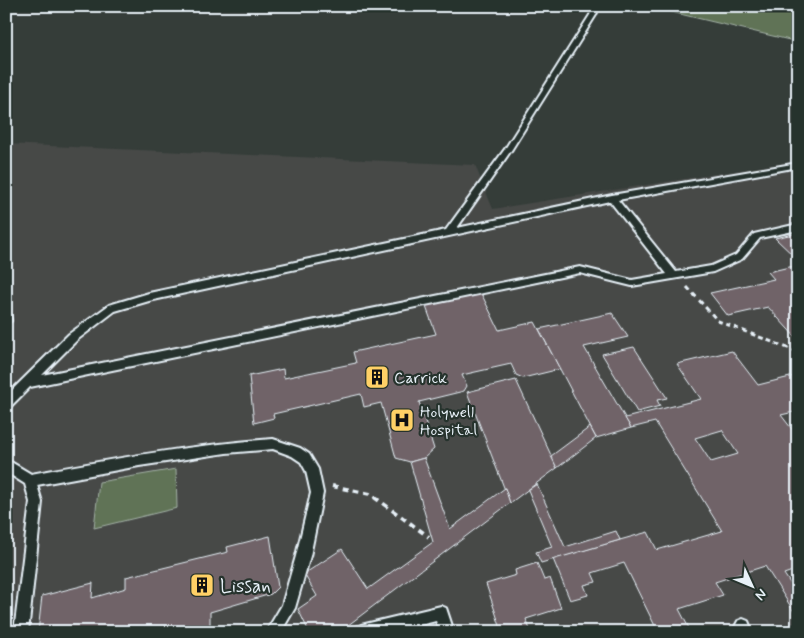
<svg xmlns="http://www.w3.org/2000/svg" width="804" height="638" font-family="Mynerve,sans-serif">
<rect width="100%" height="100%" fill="#353d39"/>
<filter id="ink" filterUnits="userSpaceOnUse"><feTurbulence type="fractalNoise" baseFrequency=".02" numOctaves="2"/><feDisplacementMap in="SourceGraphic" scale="10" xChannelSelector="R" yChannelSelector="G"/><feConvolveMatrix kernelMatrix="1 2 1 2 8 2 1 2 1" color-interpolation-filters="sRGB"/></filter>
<g filter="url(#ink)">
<path fill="#464947" d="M6 144 475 165 493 209 798 161V632H6Z"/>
<g fill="#607356" stroke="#a4b2a7">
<path d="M646 6 798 8V42Z"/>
<path d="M176 469 177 508 94 528 99 482Z"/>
</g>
<g fill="#6f6468" stroke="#e8f1f8" fill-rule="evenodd">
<path d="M798 233V260L775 238Z"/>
<path d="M798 265V340L768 307 728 316 710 293 774 279 768 272Z"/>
<path d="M481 293 499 330 535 322 560 369 523 378 516 375 511 364 462 375 467 386 464 391 419 402 434 449 424 458 410 462 396 458 381 403 364 407 361 394 273 414 274 418 254 423 249 376 283 369 284 378 356 363 353 352 436 334 425 304Z"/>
<path d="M612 313 628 337 584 347 631 428 596 438 539 329Z"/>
<path d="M634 347 667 398 657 400 660 406 637 412 602 354Z"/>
<path d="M732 351 758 385 798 375V411L781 415 798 437V569L784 574 798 595V618L765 566 715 582 723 595 679 609 691 632H658L624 563 592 573 596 582 584 585 588 595 570 600 553 559 648 532 657 550 722 531 655 422 631 428 625 418 701 399 677 364ZM722 430 738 454 711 462 695 438Z"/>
<path d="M516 380 557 468 510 503 467 392Z"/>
<path d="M590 427 596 438 557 468 551 456Z"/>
<path d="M424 458 450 529 505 488 510 503 339 632H309L298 609 317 596 304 574 342 549 368 589 433 542 410 462Z"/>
<path d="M537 484 565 547 616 531 620 540 541 563 536 552 552 547 528 490Z"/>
<path d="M270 536 278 587 271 594 210 612V632H38L42 596 93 583 92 598 126 588V577L228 552 227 547Z"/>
<path d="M537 563 544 580 550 578 561 608 526 619 531 632H502L486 584 516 575 515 570Z"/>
</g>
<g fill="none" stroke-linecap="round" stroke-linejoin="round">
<g stroke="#e8f1f8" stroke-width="4">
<g id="service">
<path d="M593 6H599L596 15 512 149 457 228 612 195 798 163V167L618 200 676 272 711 266 736 255 754 234 798 224V230L760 238 742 259 713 272 632 286 580 273 30 387 10 407 6 409V396L69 334 109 305 149 293 446 230 505 149 590 15ZM610 201 667 274 632 280 580 267 42 375 77 340 115 311 149 301Z"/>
<path d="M6 315 10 316 11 321 6 325Z"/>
<path d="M273 439 300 448 309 454 318 469 323 493 310 556 295 608 281 632H266L282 605 296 556 311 493 306 471 301 462 292 456 273 449 226 453 139 466 37 485 42 502 28 632H14L30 502 25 484 6 472V459L31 474C112 459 192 445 273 439Z"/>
<path d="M441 606 446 608 454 632H440L436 621 392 632H354L356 627 361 625Z"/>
<path d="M743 619 748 621 750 626 748 632H732L738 621Z"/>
</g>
</g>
<path stroke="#e8f1f8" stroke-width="3" stroke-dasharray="5 4" stroke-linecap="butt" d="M687 287 718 321 798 352"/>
<path stroke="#e8f1f8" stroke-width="4" stroke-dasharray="6 5" stroke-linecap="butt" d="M332 486 370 494 429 537"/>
<use href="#service" fill="#26332d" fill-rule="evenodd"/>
</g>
</g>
<defs>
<g id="building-square" transform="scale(1.25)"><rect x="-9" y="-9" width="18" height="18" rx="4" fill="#ffd166" stroke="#26332d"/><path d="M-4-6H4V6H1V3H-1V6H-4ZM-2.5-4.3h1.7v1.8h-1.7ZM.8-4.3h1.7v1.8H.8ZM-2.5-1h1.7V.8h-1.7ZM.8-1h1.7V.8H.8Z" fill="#111"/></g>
<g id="hospital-square" transform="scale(1.25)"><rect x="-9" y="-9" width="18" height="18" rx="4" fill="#ffd166" stroke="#26332d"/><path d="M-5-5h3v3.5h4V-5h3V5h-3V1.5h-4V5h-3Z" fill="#111"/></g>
</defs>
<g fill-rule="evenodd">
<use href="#building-square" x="377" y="377"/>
<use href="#hospital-square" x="402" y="420"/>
<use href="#building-square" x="202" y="585"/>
</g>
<g text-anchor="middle" stroke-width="4.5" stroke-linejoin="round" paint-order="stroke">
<g font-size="16" fill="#e8f1f8" stroke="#26332d" text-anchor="start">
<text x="394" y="383">Carrick</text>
<text x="420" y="417">Holywell<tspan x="420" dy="18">Hospital</tspan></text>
</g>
<g font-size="19" fill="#e8f1f8" stroke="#26332d" text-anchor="start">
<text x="220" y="592">Lissan</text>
</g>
</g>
<rect width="804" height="638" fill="none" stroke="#26332d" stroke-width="25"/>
<rect x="12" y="12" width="779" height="613" fill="none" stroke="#e8f1f8" stroke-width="2" filter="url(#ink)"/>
<g transform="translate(752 586) rotate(134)" stroke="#26332d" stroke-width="4" paint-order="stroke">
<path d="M0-4L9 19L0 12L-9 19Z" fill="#e8f1f8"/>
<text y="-8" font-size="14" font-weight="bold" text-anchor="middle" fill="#e8f1f8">N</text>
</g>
</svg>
